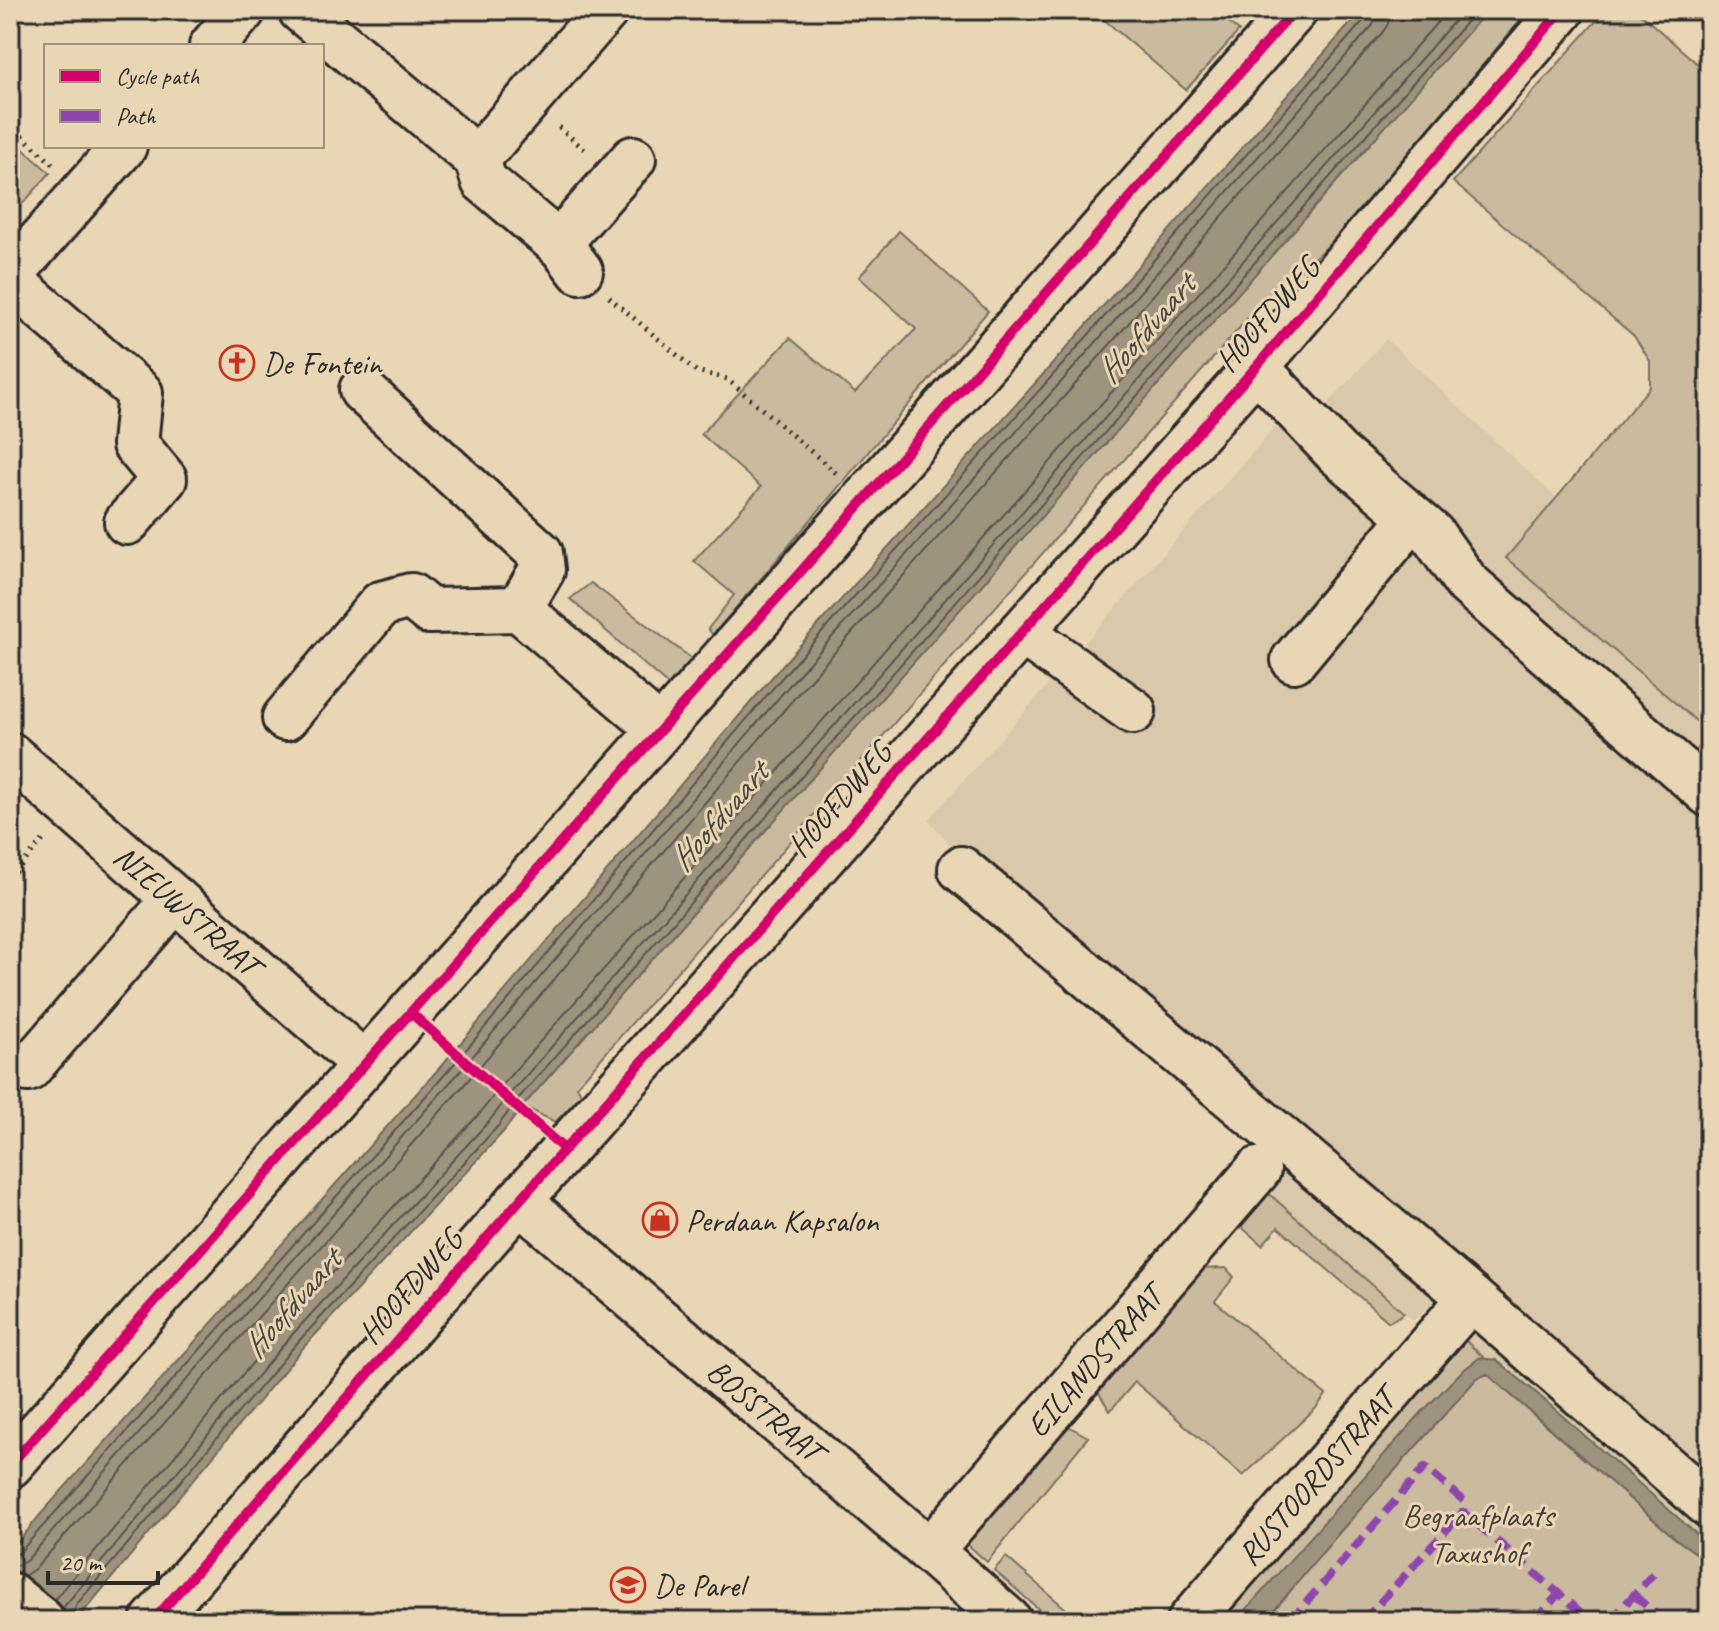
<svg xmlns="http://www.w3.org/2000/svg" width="1719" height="1631" font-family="Caveat,sans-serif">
<rect width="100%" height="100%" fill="#e9d6b4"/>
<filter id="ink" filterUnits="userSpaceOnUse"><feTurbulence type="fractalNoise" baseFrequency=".0125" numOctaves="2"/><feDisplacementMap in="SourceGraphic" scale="16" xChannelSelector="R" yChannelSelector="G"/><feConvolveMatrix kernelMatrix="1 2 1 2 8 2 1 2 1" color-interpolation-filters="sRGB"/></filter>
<g filter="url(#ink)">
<path fill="#d9c8a9" d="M1386 339 1568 509 1709 716V1552L1479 1358 1469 1341 1428 1307 1413 1320 1267 1192 1291 1163 994 895 929 820 1277 425 1297 439Z"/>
<g fill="#caba9e" stroke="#7a7264" stroke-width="2">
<path d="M1093 10H1214L1239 31 1186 90Z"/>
<path d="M1487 10H1529L1339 236 1256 309 577 1086 582 1095 555 1122 523 1106Z"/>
<path d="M1606 10H1636L1709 74V732L1506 558 1650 387V361L1634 336 1453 182Z"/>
<path d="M10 137 50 173 10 218Z"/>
<path d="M899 231 988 311 713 635 708 629 734 595 694 561 761 487 701 434 790 338 855 393 916 329 859 277Z"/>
<path d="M591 583 692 659 669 686 570 599Z"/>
<path d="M1267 1192 1404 1313 1389 1322 1278 1227 1262 1245 1238 1224Z"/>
<path d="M1226 1268 1234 1277 1215 1301 1326 1395 1316 1408 1243 1476 1135 1382 1110 1411 1094 1385 1198 1269Z"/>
<path d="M1461 1336 1484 1358H1479L1236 1621H1214Z"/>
<path d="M1487 1374 1676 1539 1709 1562V1621H1265L1338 1534 1477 1378Z"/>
<path d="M1061 1422 1088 1437 987 1562 967 1544 969 1529Z"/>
<path d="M1006 1557 1080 1621H1052L994 1570Z"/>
</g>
<g fill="#9e937e" stroke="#70695d" stroke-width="2">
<path d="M1362 10H1488L523 1106 504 1131 303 1348 76 1621H10V1552L40 1515 442 1065 785 662 1056 360Z"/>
<path d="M1479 1358 1496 1360 1533 1390 1709 1545V1562L1676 1539 1487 1374 1477 1378 1338 1534 1265 1621H1236L1421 1413 1461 1372Z"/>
</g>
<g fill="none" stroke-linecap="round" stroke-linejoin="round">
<g stroke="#59554c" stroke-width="2">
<path d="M10 1556 19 1553 448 1071 791 667 1062 365 1365 19 1367 10"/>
<path d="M10 1566 19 1565 27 1560 455 1077 799 674 1070 372 1373 25 1378 10"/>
<path d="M24 1576 36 1568 464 1085 808 682 1079 380 1382 33 1388 24 1390 10"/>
<path d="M54 1600 281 1329 481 1112 501 1086 1448 10"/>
<path d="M62 1609 290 1337 490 1120 510 1094 1464 10"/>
<path d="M70 1621 77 1604 297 1343 498 1126 517 1100 1477 10"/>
</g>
<g stroke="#2b2b2b" stroke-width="50">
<g id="minor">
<path d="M301 10 477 159 484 181 561 246 580 271"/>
<path d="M212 46 243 10"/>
<path d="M477 159 606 10"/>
<path d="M558 244 633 159"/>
<path d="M10 275 124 146"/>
<path d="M10 280 140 393 135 444 164 479 127 522"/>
<path d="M1256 367 1337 453 1432 534 1466 582 1709 794"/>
<path d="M362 390 540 553 542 570 519 609"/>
<path d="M1022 632 1133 711"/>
<path d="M1294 660 1412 518"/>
<path d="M285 718 381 604 411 596 429 611 519 609 660 729"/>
<path d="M10 755 364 1064"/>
<path d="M961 869 1471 1298"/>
<path d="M28 1069 175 899"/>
<path d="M519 1201 930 1551 1009 1621"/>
<path d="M10 1465C439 980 869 497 1295 10"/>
<path d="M930 1551 1258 1170"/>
<path d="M10 1595 42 1621"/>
<path d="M153 1621 519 1201 1256 367 1562 10"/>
<path d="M1190 1621 1471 1298 1709 1505"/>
</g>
</g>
<g stroke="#2b2b2b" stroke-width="5" stroke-dasharray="2 6" stroke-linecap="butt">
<path d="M10 125 53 164"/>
<path d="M559 127 587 152"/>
<path d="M609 297 696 371 727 379 836 473"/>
<path d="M10 878 46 837"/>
</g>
<use href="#minor" stroke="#e9d6b4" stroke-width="44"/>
<g stroke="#8e44ad" stroke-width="8" stroke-dasharray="16 8" stroke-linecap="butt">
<path d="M1634 1595 1661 1619"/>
<path d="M1290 1621 1425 1467 1464 1501 1463 1512"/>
<path d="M1363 1621 1463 1512 1591 1621"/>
<path d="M1535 1621 1559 1593"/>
<path d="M1610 1621 1654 1573"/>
</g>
<g stroke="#e9d6b4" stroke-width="15">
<g id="cycleway">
<path d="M411 1013 564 1149"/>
<path d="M10 1465C439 980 869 497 1295 10"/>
<path d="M153 1621 519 1201 1256 367 1562 10"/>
</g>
</g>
<use href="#cycleway" stroke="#d6006c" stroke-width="10"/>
</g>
</g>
<defs>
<g id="church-ring" transform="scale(1.8)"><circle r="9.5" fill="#e9d6b4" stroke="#c8321e" stroke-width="1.5"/><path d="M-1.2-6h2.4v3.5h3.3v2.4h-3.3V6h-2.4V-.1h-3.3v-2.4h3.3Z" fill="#c8321e"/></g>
<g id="shop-ring" transform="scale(1.8)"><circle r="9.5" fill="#e9d6b4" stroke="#c8321e" stroke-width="1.5"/><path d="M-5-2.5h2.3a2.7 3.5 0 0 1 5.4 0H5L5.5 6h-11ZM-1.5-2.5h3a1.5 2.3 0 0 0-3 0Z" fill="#c8321e"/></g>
<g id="school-ring" transform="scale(1.8)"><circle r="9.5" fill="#e9d6b4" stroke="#c8321e" stroke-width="1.5"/><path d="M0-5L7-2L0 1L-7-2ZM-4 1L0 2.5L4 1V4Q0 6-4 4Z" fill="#c8321e"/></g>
</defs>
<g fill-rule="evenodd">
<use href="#church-ring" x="237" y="363"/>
<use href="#shop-ring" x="660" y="1220"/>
<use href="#school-ring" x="628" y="1585"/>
</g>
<g text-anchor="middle" stroke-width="6" stroke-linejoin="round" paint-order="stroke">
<g font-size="32" fill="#2b2b2b" stroke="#e9d6b4">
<text transform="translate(1267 314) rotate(-49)" y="11">HOOFDWEG</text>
<text transform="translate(839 799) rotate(-49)" y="11">HOOFDWEG</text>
<text transform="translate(187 910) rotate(41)" y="11">NIEUWSTRAAT</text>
<text transform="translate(410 1286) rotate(-49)" y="11">HOOFDWEG</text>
<text transform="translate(1094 1361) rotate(-49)" y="11">EILANDSTRAAT</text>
<text transform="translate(765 1410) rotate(40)" y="11">BOSSTRAAT</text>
<text transform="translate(1316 1477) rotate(-49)" y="11">RUSTOORDSTRAAT</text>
</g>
<g font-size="32" fill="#2b2b2b" stroke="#e9d6b4" text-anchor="start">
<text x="263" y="374">De Fontein</text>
<text x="686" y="1231">Perdaan Kapsalon</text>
<text x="654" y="1596">De Parel</text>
</g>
<g font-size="32" fill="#43403c" stroke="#e9d6b4">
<text x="1478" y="1526">Begraafplaats<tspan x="1478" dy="37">Taxushof</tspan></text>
</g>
<g font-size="34" font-style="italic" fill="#484540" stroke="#e9d6b4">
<text transform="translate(1145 328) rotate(-49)" y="12">Hoofdvaart</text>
<text transform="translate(718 816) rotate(-49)" y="12">Hoofdvaart</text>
<text transform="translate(291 1303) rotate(-49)" y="12">Hoofdvaart</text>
</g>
</g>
<rect width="1719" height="1631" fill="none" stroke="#e9d6b4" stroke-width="40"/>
<rect x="20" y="20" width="1679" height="1591" fill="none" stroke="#2b2b2b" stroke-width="3" filter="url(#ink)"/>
<rect x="44" y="44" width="280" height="104" fill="#e9d6b4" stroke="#9d927d" stroke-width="2"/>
<rect x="60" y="70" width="40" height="12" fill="#d6006c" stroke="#9d927d" stroke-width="2"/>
<text x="116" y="84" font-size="24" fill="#2b2b2b">Cycle path</text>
<rect x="60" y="110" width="40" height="12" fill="#8e44ad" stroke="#9d927d" stroke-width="2"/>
<text x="116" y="124" font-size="24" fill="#2b2b2b">Path</text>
<path d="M48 1571v12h110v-12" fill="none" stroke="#2b2b2b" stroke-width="4"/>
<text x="60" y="1571" font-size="24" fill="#2b2b2b" stroke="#e9d6b4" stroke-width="6" paint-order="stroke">20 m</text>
</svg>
